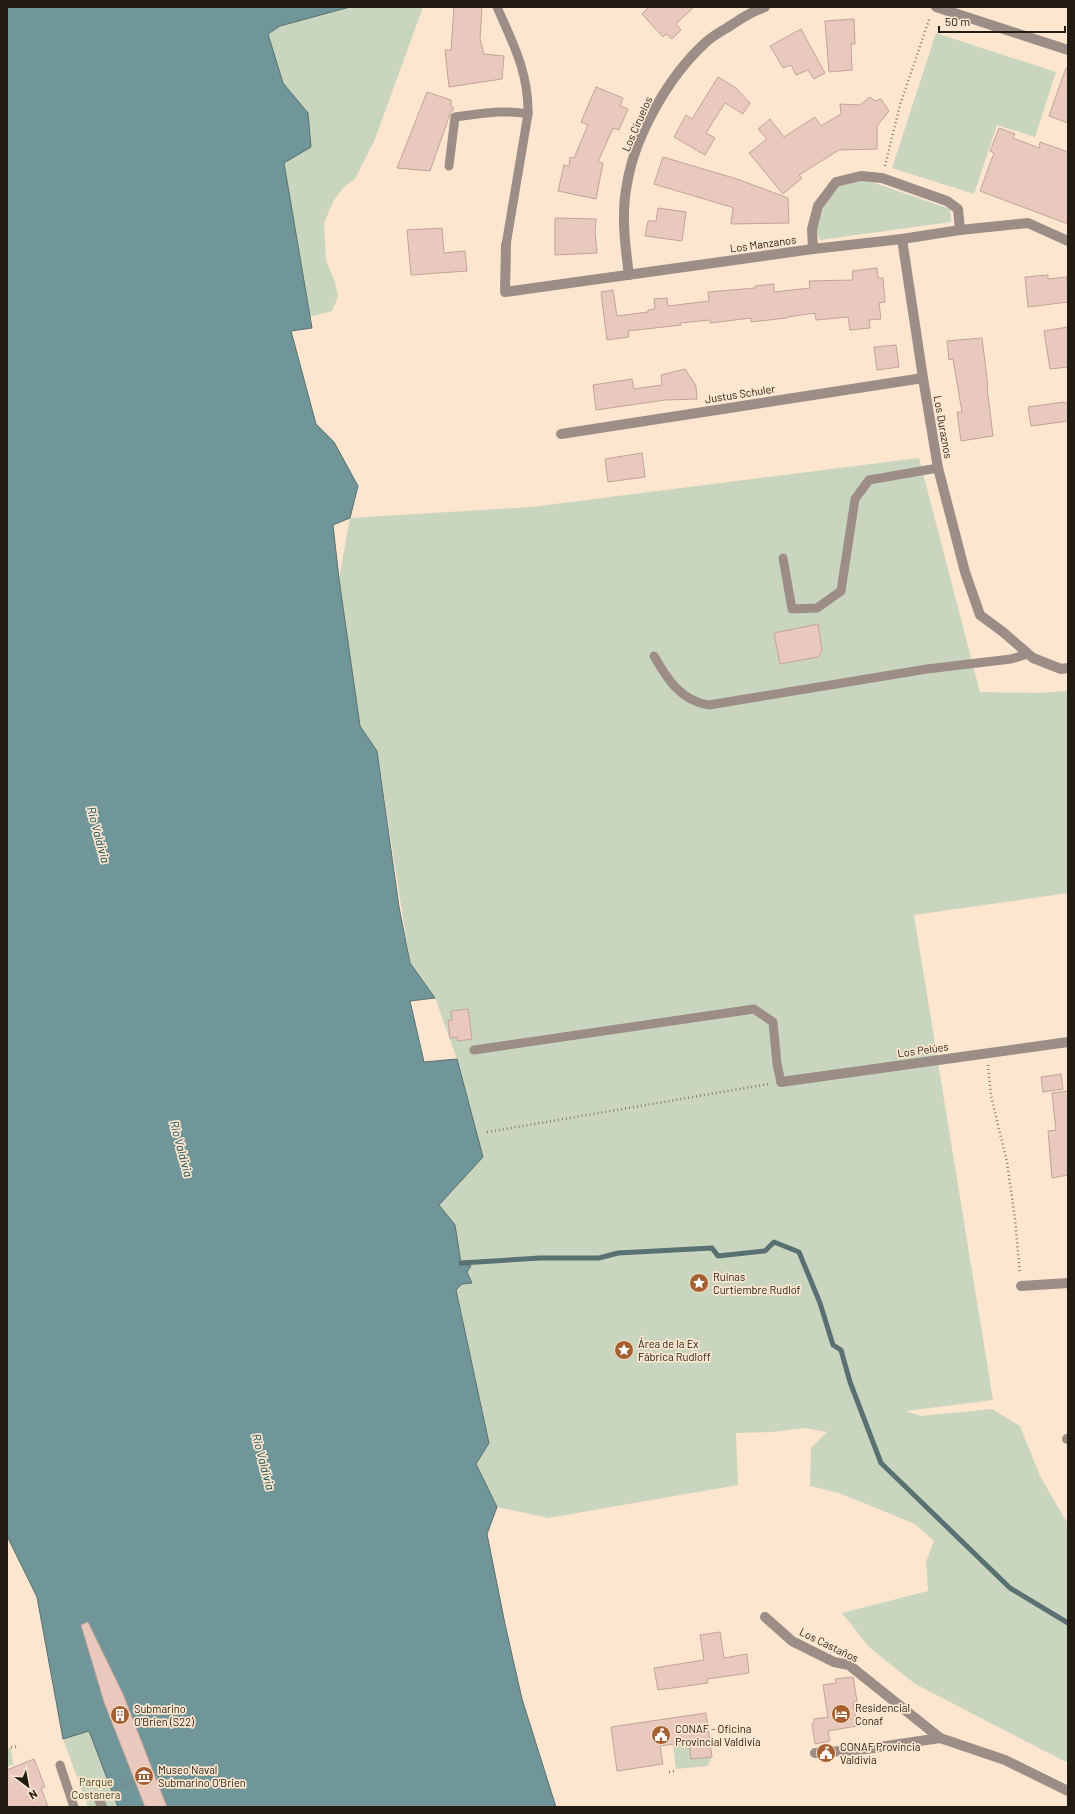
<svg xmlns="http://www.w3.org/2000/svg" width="1075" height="1814" font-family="Barlow,sans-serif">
<rect width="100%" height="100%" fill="#fce6cf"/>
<g fill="#cad5bf">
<path d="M251 7H423L375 139 355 179 344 187 334 200 324 223 326 260 335 282 338 297 332 311 305 318Z"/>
<path d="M936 33 1056 72 1035 137 997 125 974 194 892 168Z"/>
<path d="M866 180 950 209 951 222 820 240 816 229 824 205 840 186Z"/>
<path d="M919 458 980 692 1039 693 1068 691V893L914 915 993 1400 906 1411 921 1416 992 1409 1020 1426 1040 1476 1068 1524V1763L915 1684 869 1647 842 1613 928 1591 926 1562 934 1541 915 1524 839 1493 810 1486 811 1448 827 1432 805 1428 772 1432 736 1433 738 1485 548 1518 497 1507 476 1464 483 1413 456 1290 462 1284 461 1263 455 1225 439 1205 460 1183 477 1134 457 1059 435 998 410 963 377 751 360 726 339 579 350 518 531 507Z"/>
<path d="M89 1730 118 1807H88L63 1739Z"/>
<path d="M689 1742 692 1759 712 1757 707 1766 676 1769 673 1745Z"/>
<path d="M11 1748 13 1765 7 1766V1749Z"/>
</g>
<path fill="#709699" stroke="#597170" d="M7 7H350L280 26 268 34 283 83 308 113 311 147 284 163 312 328 291 331 316 424 334 442 358 486 350 518 333 525 339 579 360 726 377 751 399 907 410 963 435 998 410 1001 424 1062 457 1059 483 1157 439 1205 455 1225 461 1263 471 1266 467 1272 472 1283 462 1284 456 1290 489 1443 476 1464 497 1507 487 1534 505 1624 522 1699 556 1807H118L89 1731 63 1739 37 1597 7 1536Z"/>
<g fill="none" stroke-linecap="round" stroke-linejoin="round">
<path stroke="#597170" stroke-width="5" d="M461 1263 540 1258H599L618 1253 712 1248 718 1256 765 1251 774 1242 799 1252 820 1303 833 1345 841 1350 850 1382 881 1463 1010 1588 1068 1623"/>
</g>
<g fill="#e9c9be" stroke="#c2a399">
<path d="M454 7H482L480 39 484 54 504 56 502 79 449 87 445 50H451Z"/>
<path d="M649 7H694L676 24 681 30 672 39 666 34 663 37 642 14Z"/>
<path d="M854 19 855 44H851L852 70 829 72 825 21Z"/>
<path d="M801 29 825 73 814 79 808 70 796 75 791 65 783 68 770 46Z"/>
<path d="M1066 68 1068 69V123L1049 116Z"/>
<path d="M718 77 736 88 750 103 743 114 725 103 706 133 715 138 705 155 674 137 686 115 692 119Z"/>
<path d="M596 87 623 98 620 106 628 109 619 130 613 128 598 162 603 163 596 199 558 191 564 165 569 166 570 157 574 158 588 125 581 122Z"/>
<path d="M427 92 451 100V106L454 108 450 114 430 171 397 168Z"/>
<path d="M870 97 875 101 881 99 889 111 877 126V149L839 150 799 175 802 178 783 194 749 153 767 139 758 129 770 119 784 137 815 117 821 126 841 114 840 104 860 105Z"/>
<path d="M999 128 1015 134 1013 138 1039 148 1040 142 1068 152V224L980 191 994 153 990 151Z"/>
<path d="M663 157 737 179 788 198 789 223 731 224 733 208 731 207 654 184Z"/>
<path d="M658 208 686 212 682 241 645 236 648 221H656Z"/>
<path d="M555 218 596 219 595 232 597 253 555 255Z"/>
<path d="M442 228 444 253 465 251 467 271 411 275 407 230Z"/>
<path d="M877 268 878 278H883L885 302 879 303 881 319 869 320 870 328 850 330 848 317 816 320 815 313 787 317V318L751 322V318L710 323V320L680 323 681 325 628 331 629 337 607 340 601 292 613 290 617 316 648 312V310L655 309 654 299 667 298 668 306 709 301 708 292 755 288V286L774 284V292L810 288 809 281 853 280 852 271Z"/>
<path d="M1048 275V279L1067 277 1068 302 1028 307 1025 277Z"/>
<path d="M1068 327V367L1050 369 1044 331Z"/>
<path d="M982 338 988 387H987L993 436 961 441 957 412H962L953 359 949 360 947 341Z"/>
<path d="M896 345 899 367 877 370 874 347Z"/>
<path d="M685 369 696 386 697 399 665 400 596 410 593 385 632 379 634 389 662 385 661 375Z"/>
<path d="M1064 402V403H1068V421L1031 426 1028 407Z"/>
<path d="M642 453 645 477 608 482 605 459Z"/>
<path d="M818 624 822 650 818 657 780 664 774 633Z"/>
<path d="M468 1009 472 1039 458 1041 457 1037 450 1038 448 1021 452 1020 451 1011Z"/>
<path d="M1061 1074 1063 1089 1043 1092 1041 1077Z"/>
<path d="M1068 1091V1175L1052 1178 1048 1131 1056 1130 1052 1093Z"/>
<path d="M88 1622 123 1694 167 1807H145L104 1702 81 1625Z"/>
<path d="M720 1632 724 1658 747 1654 749 1673 707 1679 708 1683 658 1690 654 1668 704 1660 700 1635Z"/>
<path d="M853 1677 857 1701 853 1702 857 1726 828 1731 830 1741 815 1744 812 1724 814 1723V1719L828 1717 823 1685 836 1683 835 1679Z"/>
<path d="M706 1713 712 1757 691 1759 689 1742 660 1746 663 1764 617 1771 611 1727Z"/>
<path d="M34 1759 45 1787 41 1788 48 1807H7V1770Z"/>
</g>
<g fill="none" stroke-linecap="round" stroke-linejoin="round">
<g stroke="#887a6a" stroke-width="2.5" stroke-dasharray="1 3" stroke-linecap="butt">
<path d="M885 166 900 105 930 17"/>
<path d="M988 1065 991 1096 1007 1162 1015 1219 1020 1274"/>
<path d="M487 1132 769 1084"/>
<path d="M7 1748 19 1746"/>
<path d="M669 1772 674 1771"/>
<path d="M110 1793 134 1780"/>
</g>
<g stroke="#9c8e87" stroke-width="9">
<path d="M497 7C513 43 529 74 528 114"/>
<path d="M449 166 455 117C480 114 504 109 528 114L506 245"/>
<path d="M783 558 792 609 817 608 841 591 855 499 869 480 938 468"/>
<path d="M654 656C667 679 681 701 709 705L927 669 1011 659 1028 654"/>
<path d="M474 1050 754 1009 773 1022 777 1064 781 1082"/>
<path d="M60 1765 74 1807"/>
</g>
<g stroke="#9c8e87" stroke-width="10">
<path d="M936 7 1068 50"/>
<path d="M902 239 923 378 938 468 965 572 980 615 1003 632 1033 658 1061 669 1068 668"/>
<path d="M506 245 505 292 813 249 902 239 960 230 1028 223 1068 241"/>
<path d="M813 249 812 229 818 206 836 182 861 176 882 178 947 201 958 209 960 230"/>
<path d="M629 275C625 245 621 214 627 184 635 135 669 76 705 43 713 35 724 30 733 24 743 17 753 11 765 7"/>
<path d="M561 434 923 378"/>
<path d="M781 1082 1068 1042"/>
<path d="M1021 1286 1068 1283"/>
<path d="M1067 1439H1068"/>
<path d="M765 1617 792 1641 834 1662 849 1665 940 1738"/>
<path d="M815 1753 866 1749 940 1738 1005 1760 1068 1791"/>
<path d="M99 1799 102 1807"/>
</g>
</g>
<defs>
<g id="sight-disc" transform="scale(1)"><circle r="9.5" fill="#a46031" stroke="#fce6cf"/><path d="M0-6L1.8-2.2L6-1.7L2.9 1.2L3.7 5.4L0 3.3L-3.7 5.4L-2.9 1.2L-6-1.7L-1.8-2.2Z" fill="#fff"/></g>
<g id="hotel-disc" transform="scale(1)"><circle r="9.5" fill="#a46031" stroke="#fce6cf"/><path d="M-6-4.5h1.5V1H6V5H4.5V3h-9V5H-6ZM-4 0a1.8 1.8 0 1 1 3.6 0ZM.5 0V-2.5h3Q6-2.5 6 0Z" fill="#fff"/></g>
<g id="building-disc" transform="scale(1)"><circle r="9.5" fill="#a46031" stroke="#fce6cf"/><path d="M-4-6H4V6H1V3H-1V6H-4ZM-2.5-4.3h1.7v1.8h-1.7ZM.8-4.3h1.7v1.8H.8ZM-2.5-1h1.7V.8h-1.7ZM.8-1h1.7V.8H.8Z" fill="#fff"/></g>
<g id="civic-disc" transform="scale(1)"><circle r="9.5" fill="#a46031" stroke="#fce6cf"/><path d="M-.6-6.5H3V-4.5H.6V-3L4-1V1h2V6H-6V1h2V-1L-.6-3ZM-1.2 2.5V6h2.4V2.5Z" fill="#fff"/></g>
<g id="museum-disc" transform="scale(1)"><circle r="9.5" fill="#a46031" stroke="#fce6cf"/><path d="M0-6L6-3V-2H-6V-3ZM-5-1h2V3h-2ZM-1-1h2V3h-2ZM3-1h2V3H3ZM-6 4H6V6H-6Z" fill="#fff"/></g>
</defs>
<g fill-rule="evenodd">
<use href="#sight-disc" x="699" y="1283"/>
<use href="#sight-disc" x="624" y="1350"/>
<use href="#hotel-disc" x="841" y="1714"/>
<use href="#building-disc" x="120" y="1715"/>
<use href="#civic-disc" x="661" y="1735"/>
<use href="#civic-disc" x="826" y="1753"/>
<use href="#museum-disc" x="144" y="1776"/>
</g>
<g text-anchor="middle" stroke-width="3.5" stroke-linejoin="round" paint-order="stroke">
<g font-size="11" fill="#221b12" stroke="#fce6cf">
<text transform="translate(637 124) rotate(-66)" y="4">Los Ciruelos</text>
<text transform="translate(763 244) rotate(-8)" y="4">Los Manzanos</text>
<text transform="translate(740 394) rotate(-9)" y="4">Justus Schuler</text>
<text transform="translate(943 427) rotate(80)" y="4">Los Duraznos</text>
<text transform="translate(923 1050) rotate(-8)" y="4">Los Pelúes</text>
<text transform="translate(829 1645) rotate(26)" y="4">Los Castaños</text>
</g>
<g font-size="11" fill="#221b12" stroke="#fce6cf" text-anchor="start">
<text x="713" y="1281">Ruinas<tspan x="713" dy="13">Curtiembre Rudlof</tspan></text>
<text x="638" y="1348">Área de la Ex<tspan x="638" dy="13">Fábrica Rudloff</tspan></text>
<text x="855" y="1712">Residencial<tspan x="855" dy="13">Conaf</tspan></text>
<text x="134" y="1713">Submarino<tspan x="134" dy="13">O'Brien (S22)</tspan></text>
<text x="675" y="1733">CONAF - Oficina<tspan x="675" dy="13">Provincial Valdivia</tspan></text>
<text x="840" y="1751">CONAF Provincia<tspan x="840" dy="13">Valdivia</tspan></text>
<text x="158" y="1774">Museo Naval<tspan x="158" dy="13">Submarino O’Brien</tspan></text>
</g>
<g font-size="11" fill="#35491d" stroke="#fce6cf">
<text x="96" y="1786">Parque<tspan x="96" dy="13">Costanera</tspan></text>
</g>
<g font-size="12" font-style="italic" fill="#0e4a4e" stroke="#fce6cf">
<text transform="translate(98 835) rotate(75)" y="4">Río Valdivia</text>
<text transform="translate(181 1149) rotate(75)" y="4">Río Valdivia</text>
<text transform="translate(263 1462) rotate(75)" y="4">Río Valdivia</text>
</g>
</g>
<rect width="1075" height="1814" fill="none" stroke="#221b12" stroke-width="16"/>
<g transform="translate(28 1786) rotate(148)" stroke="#fce6cf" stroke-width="3" paint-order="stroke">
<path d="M0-3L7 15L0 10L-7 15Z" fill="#221b12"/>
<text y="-6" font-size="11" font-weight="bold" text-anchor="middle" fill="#221b12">N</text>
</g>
<path d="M939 26v6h126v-6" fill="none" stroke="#221b12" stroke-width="2"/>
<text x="945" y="26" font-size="12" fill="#221b12" stroke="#fce6cf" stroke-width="3" paint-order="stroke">50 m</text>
</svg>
